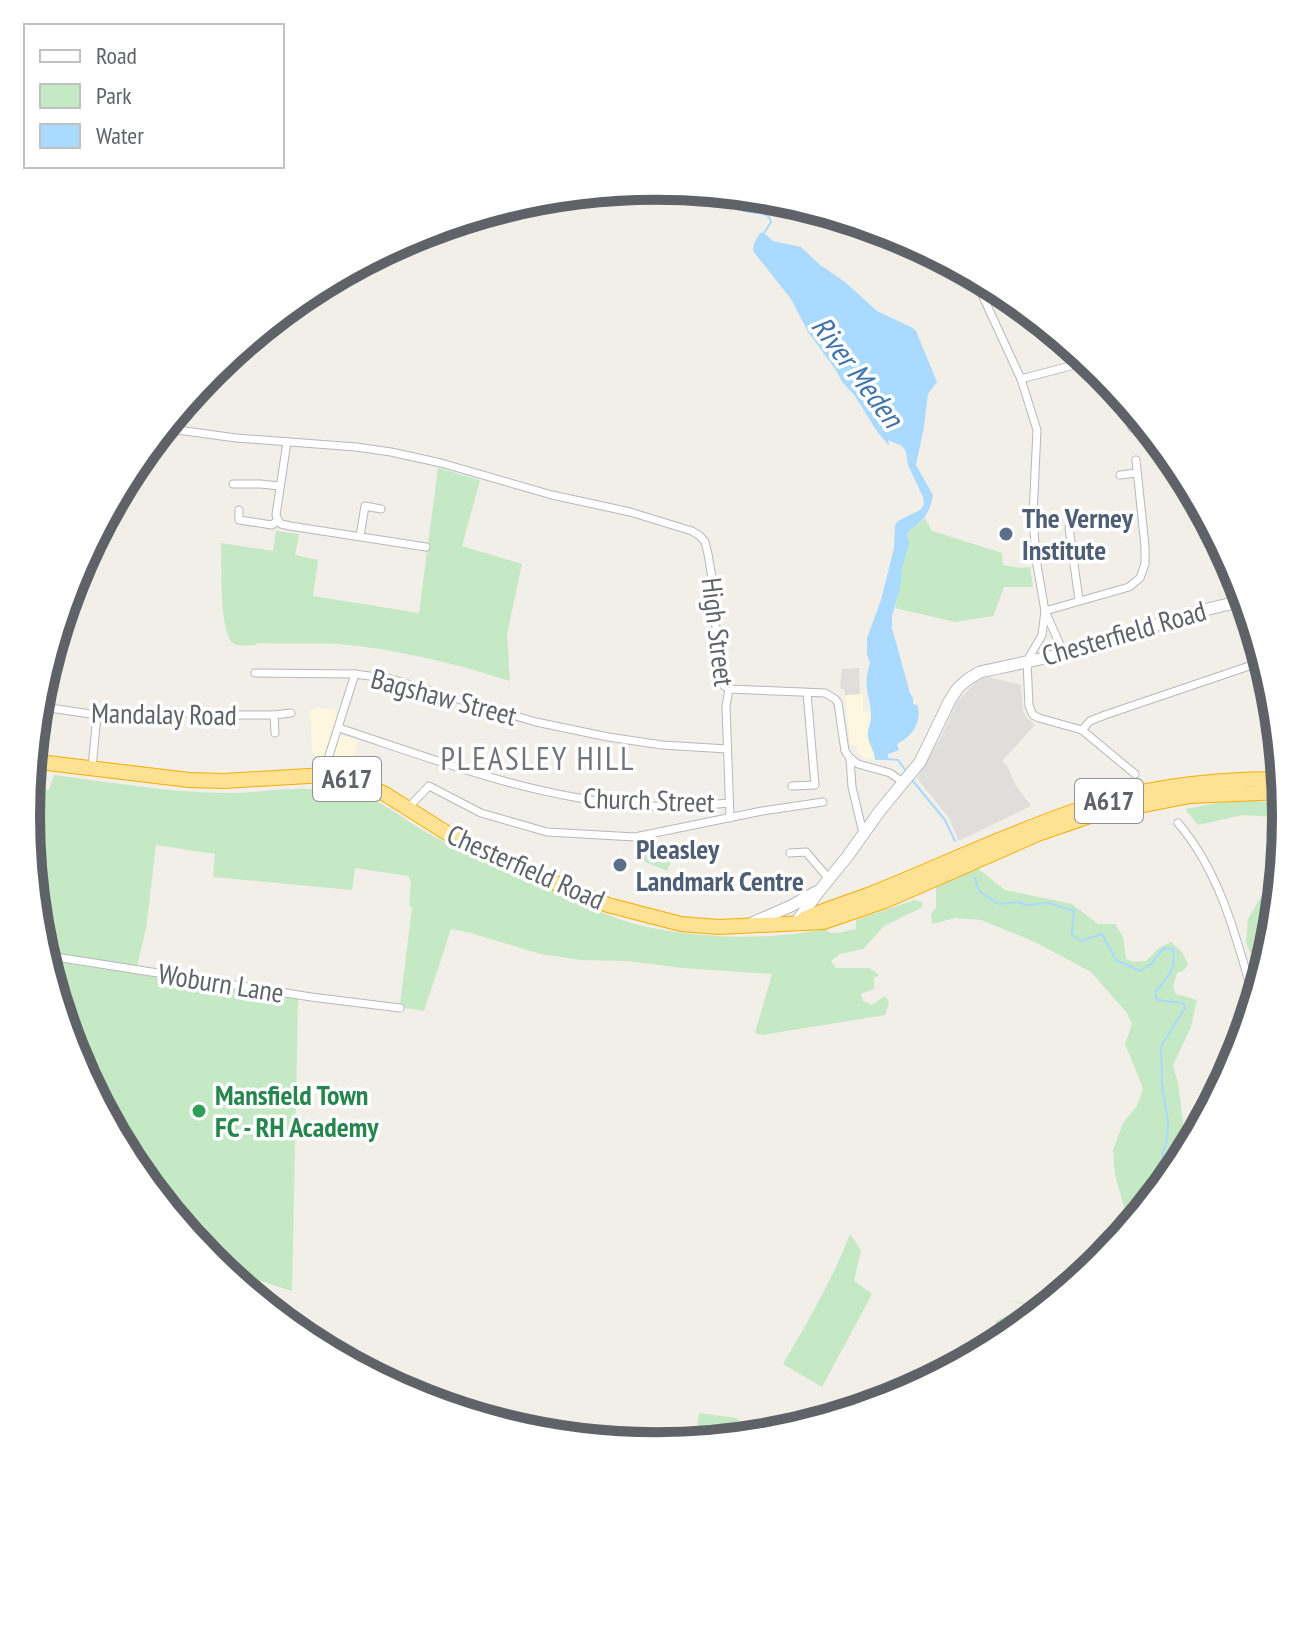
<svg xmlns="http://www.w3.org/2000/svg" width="1312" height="1632" font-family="'PT Sans Narrow',sans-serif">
<rect width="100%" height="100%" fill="#f1efe8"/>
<g fill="#fef7e0">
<path d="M863 694V712H870L875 760 865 758 858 752 855 745H850L845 695Z"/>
<path d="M317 708 337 710 336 719 329 737 343 736 358 740 351 766 334 762H313L310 710Z"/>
</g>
<g fill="#e0deda">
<path d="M859 668 860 694 845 695V691L840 687 842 669Z"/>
<path d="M988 677 1021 685 1023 710 1026 717 1035 725 1002 761 1008 767 1015 784 1031 806 959 841 949 818 917 778 940 739 957 702 977 680Z"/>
</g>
<g fill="#c5e8c5">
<path d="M438 468 480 480 462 546 522 564 507 634 510 681C454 663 397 649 338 644 312 643 284 644 257 643L256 645C249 645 236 648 231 641 219 624 222 565 221 543L273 551 276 531 299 534 295 555 318 560 313 596 419 613Z"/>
<path d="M925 518 932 531 1002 553 1003 565 1021 568 1030 567 1033 587H1004L993 616 955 622 895 608C899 594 899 580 902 567 905 555 909 546 907 533Z"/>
<path d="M54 775C110 782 166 792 222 793 261 794 298 784 336 792 350 794 365 797 377 802 392 808 405 820 419 828 436 838 454 847 472 856 488 864 506 869 523 876 554 889 584 906 616 918 670 938 770 943 825 928L830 933H838L856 929V920L915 900 923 903 921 908 884 926 863 949 840 954 831 961 836 968H869L879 975 874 978V989L861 994 863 1001 872 1005 885 996 889 1002 885 1015 762 1035 755 1033 772 974 682 968 628 961 581 960 541 954 467 932 451 929 424 1011 405 1008 400 1005 412 908 409 905 411 882 408 876 355 868 352 890 213 877 215 854 156 845 146 929 137 966H130L42 951 38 938 26 816 29 785 49 790Z"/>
<path d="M1254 801 1285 803 1286 818 1243 815 1198 825 1185 809 1218 803Z"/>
<path d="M646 849 672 860 667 871 641 860Z"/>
<path d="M977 868 1005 890 1072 904 1098 924H1115L1123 937 1126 959 1134 962 1146 961 1159 948 1171 942 1182 952 1188 964 1183 971 1177 973 1173 987 1176 994 1197 1000 1191 1027 1173 1065 1178 1083 1184 1129 1179 1149 1184 1157 1180 1166 1130 1227 1115 1175 1113 1150 1123 1123 1137 1106 1143 1088 1125 1044 1132 1024 1127 1013 1091 972 1035 942 981 920 955 918 932 924 931 914 936 908V887Z"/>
<path d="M1280 878 1274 939 1260 985 1254 961 1246 943 1248 919 1262 895Z"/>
<path d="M45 960 298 999 292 1291 217 1267 210 1261 132 1166 74 1057Z"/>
<path d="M850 1234 861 1250 854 1281 872 1294 822 1387 783 1364C808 1322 832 1280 850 1234Z"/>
<path d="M1003 1300 1047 1306 1006 1340 993 1347 996 1321 1030 1305Z"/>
<path d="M699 1413 736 1418 755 1436 706 1441 696 1434Z"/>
</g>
<path fill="#aadaff" d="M760 233H764L773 241 801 247 820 265 845 282 877 311 913 328 916 331 937 382 928 394 924 427 916 465 933 495C929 516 923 520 907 533L909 544 902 568 900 588 892 616V628L910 693 913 698V704L917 705C923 721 912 737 897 744L899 750 888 754V760H875C875 751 869 745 868 737 867 730 870 725 871 719 872 695 861 690 870 663L867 654V638L881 600 894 548 895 525 898 521 920 510 924 505 923 497 908 465 906 452 902 446 888 440 889 446 876 430 855 396 843 383 835 369 808 332 791 299 753 251 754 243Z"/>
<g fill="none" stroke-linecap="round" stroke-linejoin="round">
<g stroke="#aadaff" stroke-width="2">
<path d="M725 193 724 201C740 216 761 210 768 216 770 217 770 220 771 222L764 233"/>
<path d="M887 759 898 760 906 771"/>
<path d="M912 780 945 820 955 841"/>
<path d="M975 878 979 891 999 904 1017 902 1026 905 1049 903 1074 911 1072 935 1081 941 1102 934 1116 960 1140 971 1150 965 1164 948 1173 949C1177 968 1167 979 1155 992L1157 1000 1183 1003 1185 1008 1161 1046 1162 1086 1168 1122 1167 1140 1162 1156 1171 1168 1177 1170"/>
</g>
<g stroke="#b5b8bc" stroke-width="9">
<g id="street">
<path d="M973 275 1021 379 1037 430 1033 516 1036 559 1045 611 1060 645 1067 653"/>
<path d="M979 289 993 285"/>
<path d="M1021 379 1089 361"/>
<path d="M1127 401 1132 428"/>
<path d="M163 428 236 438 356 447 391 452 441 463 552 495 630 512 692 531 700 536 705 542 708 554 712 578 720 679 723 685 729 689"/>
<path d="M1120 475 1137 473"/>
<path d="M233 484H260L280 486"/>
<path d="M239 510V520L272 525 278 520 281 524 290 526 426 547"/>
<path d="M278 520 276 515 287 442"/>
<path d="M1069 528 1079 600"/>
<path d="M360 536 365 506 381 509"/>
<path d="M255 673 355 674 391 679 536 722 608 737 662 745 727 749"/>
<path d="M729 689 825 693 835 699 838 703 845 751 850 758 852 787 862 829 865 831"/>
<path d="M729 689 726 706 730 818"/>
<path d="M37 706 97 715 116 712 159 711 218 715H274L291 713"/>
<path d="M274 715 275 733"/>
<path d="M339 728C436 760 534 798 636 805 667 808 698 806 729 803"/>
<path d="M1082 730 1090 721 1105 715 1264 661"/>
<path d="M850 758 858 764 890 773 904 783"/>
<path d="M92 768 97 715"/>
<path d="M1135 774 1082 730 1039 718 1033 715 1029 706 1027 661 1042 635 1045 611 1129 587 1140 578 1145 564V546L1136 460"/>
<path d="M325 775 326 765 355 674"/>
<path d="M792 786 815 785 807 693"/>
<path d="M408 808 429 786 481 813 547 832 635 837 762 811 823 802"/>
<path d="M1178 823C1221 873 1237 940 1255 1003"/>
<path d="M790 853 806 852 829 879"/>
<path d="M43 955 311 997 400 1008"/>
<path d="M1228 1076 1233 1059 1240 1051"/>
</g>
</g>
<g stroke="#b6babf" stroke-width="13">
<g id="secondary">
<path d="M797 921 820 890 847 857 879 812 920 762 950 700 958 688 968 679 980 672C1020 663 1060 656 1099 644 1148 629 1195 609 1246 601"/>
<path d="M752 923 791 906 816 892"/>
</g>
</g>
<g stroke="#f9ab00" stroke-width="16">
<g id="highway">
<path d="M31 761 189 780 224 781 325 775 358 781 385 794 469 847 608 905 681 924 719 927 824 922 885 901 1038 834 1093 815 1190 796 1284 792"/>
<path d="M804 919C826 909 850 902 873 893 943 865 1011 832 1083 808 1147 786 1215 779 1282 779"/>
</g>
</g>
<use href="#street" stroke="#fff" stroke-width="7"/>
<use href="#secondary" stroke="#fff" stroke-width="11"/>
<use href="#highway" stroke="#fde293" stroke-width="14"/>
</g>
<g fill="#5c6f8a" stroke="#fff" stroke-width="3">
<circle cx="1006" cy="534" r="8"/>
<circle cx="620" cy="865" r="8"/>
</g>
<circle fill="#2e9e5b" stroke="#fff" stroke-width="3" cx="199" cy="1111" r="8"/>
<g text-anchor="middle" stroke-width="7" stroke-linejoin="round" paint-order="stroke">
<g fill="#fff" stroke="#8f9295" stroke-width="2">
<rect x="313" y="757" width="68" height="44" rx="6"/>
<rect x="1075" y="779" width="68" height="44" rx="6"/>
</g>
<g font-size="26" font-weight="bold" fill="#5f6368">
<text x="347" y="788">A617</text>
<text x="1109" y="810">A617</text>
</g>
<g font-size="28" font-weight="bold" fill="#4e5e75" stroke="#fff" text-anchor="start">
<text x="1022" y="528">The Verney<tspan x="1022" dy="32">Institute</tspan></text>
<text x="636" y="859">Pleasley<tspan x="636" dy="32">Landmark Centre</tspan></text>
</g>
<g font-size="28" fill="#5f6368" stroke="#fff">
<text transform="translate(718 632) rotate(83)" y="10">High Street</text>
<text transform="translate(1124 633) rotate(-16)" y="10">Chesterfield Road</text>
<text transform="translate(444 697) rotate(15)" y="10">Bagshaw Street</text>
<text transform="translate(164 714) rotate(1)" y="10">Mandalay Road</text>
<text transform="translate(649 800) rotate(2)" y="10">Church Street</text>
<text transform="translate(526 867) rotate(24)" y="10">Chesterfield Road</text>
<text transform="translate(221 983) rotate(9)" y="10">Woburn Lane</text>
</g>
<g font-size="28" font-weight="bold" fill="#27864d" stroke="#fff" text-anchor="start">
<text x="215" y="1105">Mansfield Town<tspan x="215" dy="32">FC - RH Academy</tspan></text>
</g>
<g font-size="30" font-style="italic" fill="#4174aa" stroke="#fff">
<text transform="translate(857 372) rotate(53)" y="10">River Meden</text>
</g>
<g font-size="32" letter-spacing="2" fill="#70757a" stroke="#fff">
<text x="538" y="770">PLEASLEY HILL</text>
</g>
</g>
<path d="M0 0H1312V1632H0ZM40 816a616 616 0 1 1 1232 0a616 616 0 1 1-1232 0Z" fill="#fff" fill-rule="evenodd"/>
<path fill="none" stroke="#5f6368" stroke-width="10" d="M40 816a616 616 0 1 1 1232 0a616 616 0 1 1-1232 0Z"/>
<rect x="24" y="24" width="260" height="144" fill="#ffffff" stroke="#bfc1c3" stroke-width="2"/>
<rect x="40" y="50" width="40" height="12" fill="#ffffff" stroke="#bfc1c3" stroke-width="2"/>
<text x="96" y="64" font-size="24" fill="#5f6368">Road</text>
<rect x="40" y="84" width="40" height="24" fill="#c5e8c5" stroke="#bfc1c3" stroke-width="2"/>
<text x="96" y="104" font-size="24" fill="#5f6368">Park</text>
<rect x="40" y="124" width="40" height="24" fill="#aadaff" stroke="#bfc1c3" stroke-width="2"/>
<text x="96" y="144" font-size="24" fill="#5f6368">Water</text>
</svg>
